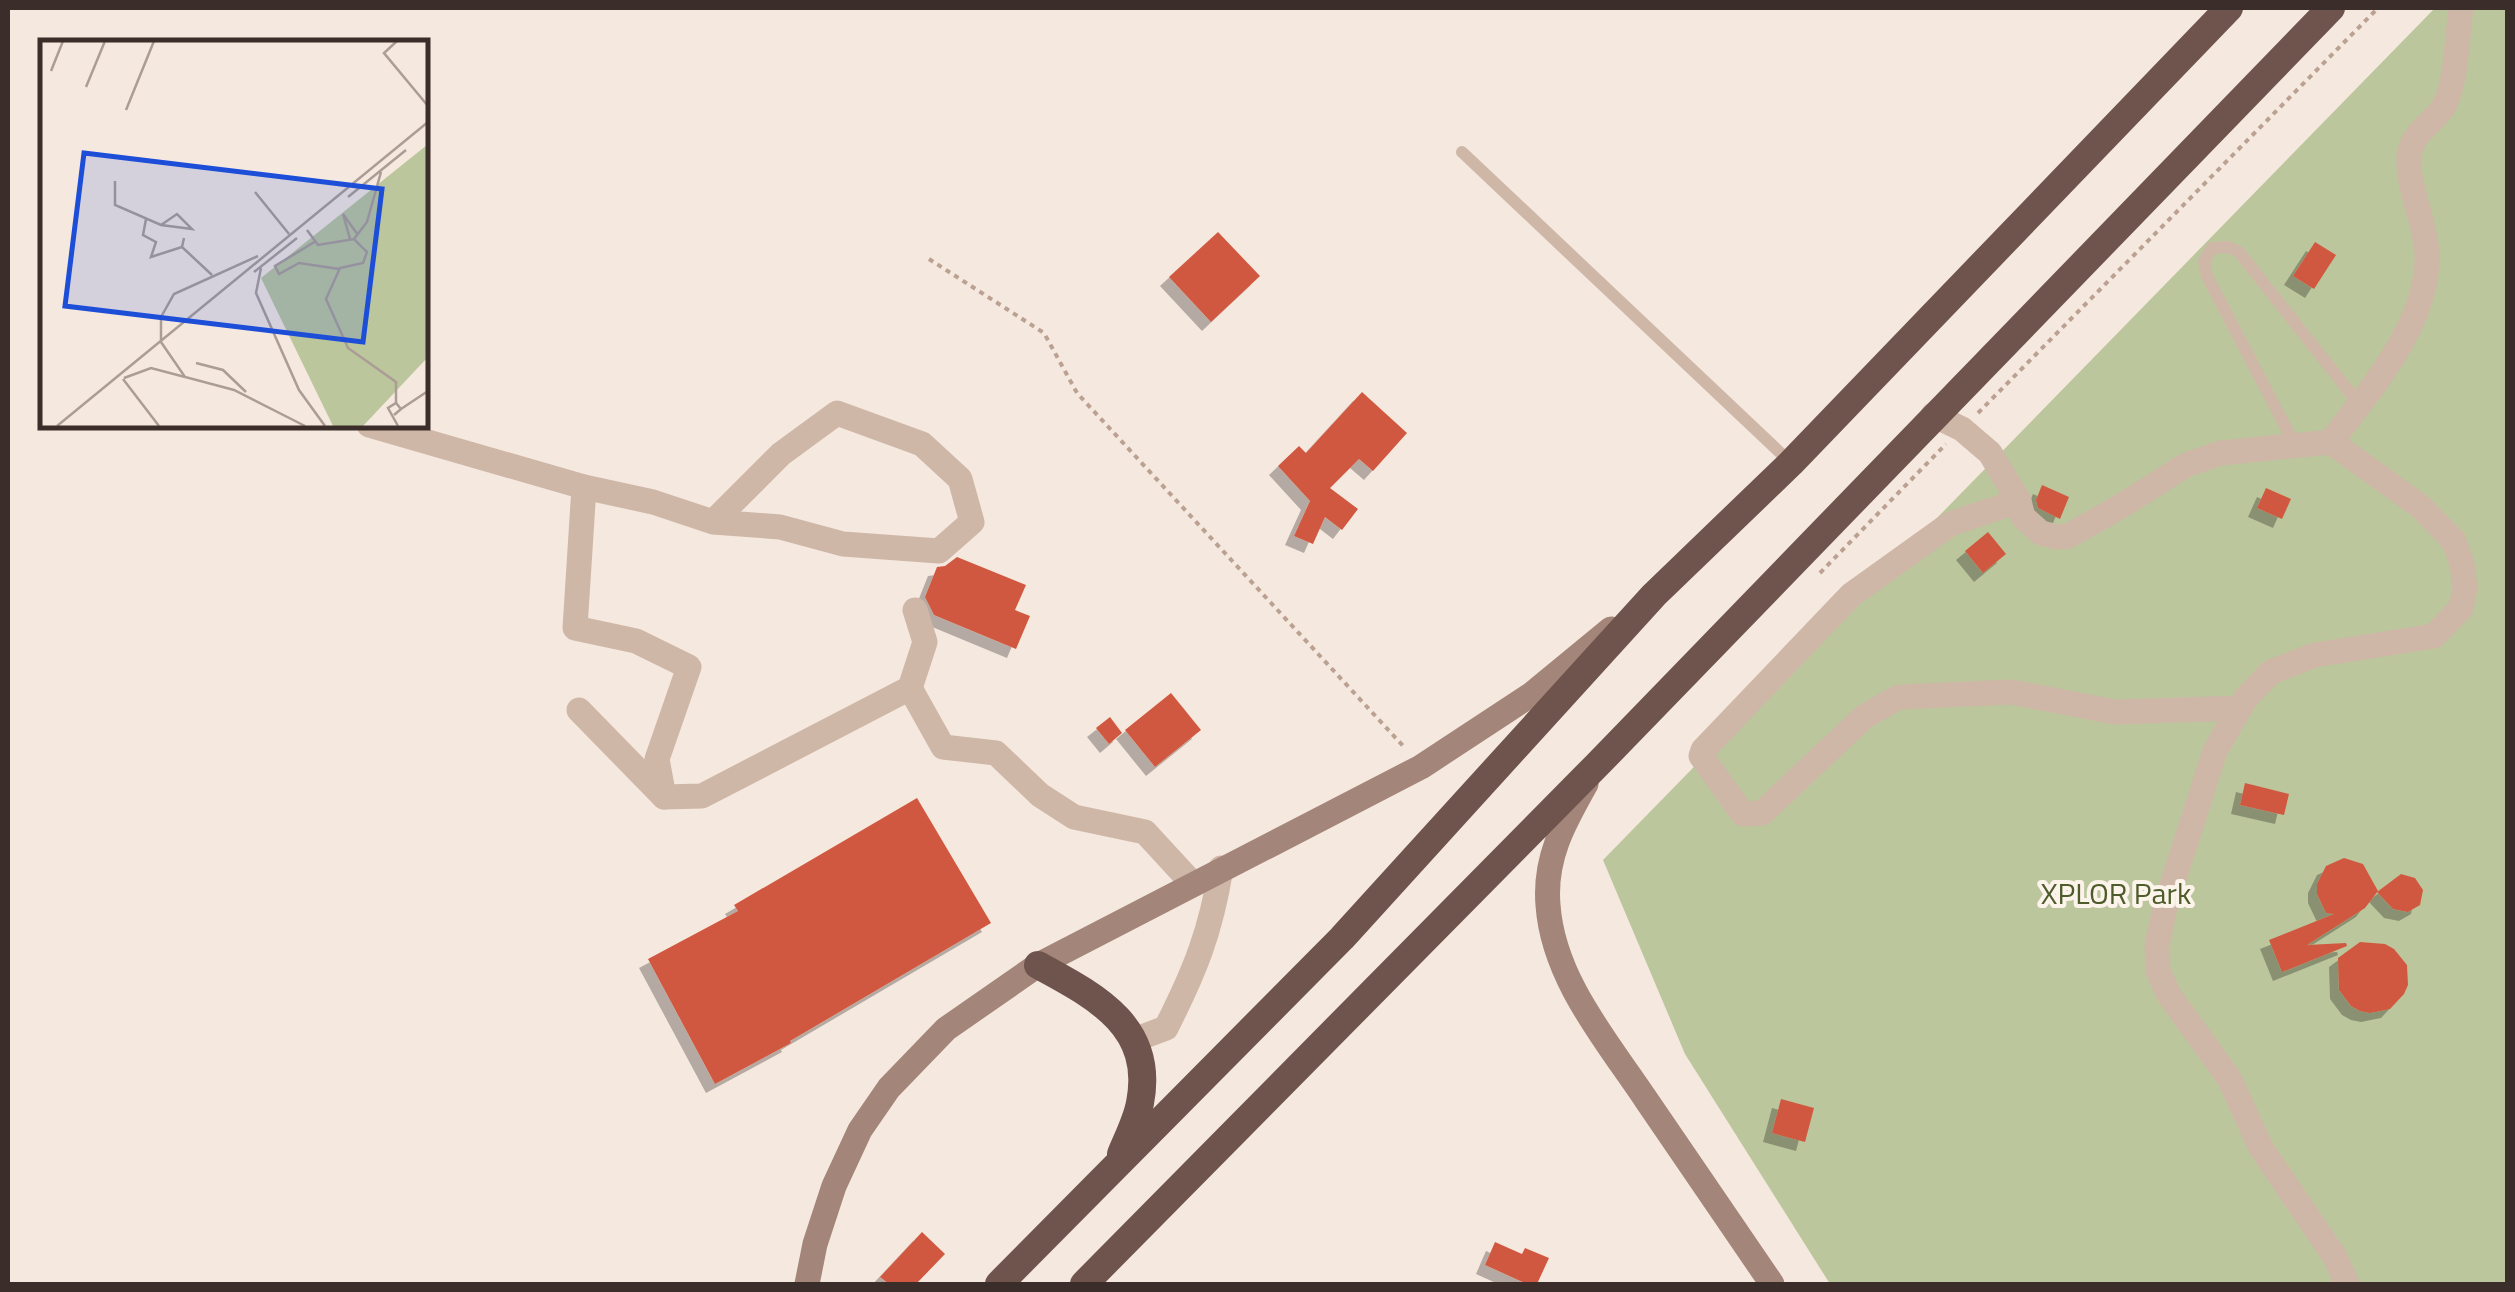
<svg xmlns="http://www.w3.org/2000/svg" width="2515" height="1292" font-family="'Titillium Web',sans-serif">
<defs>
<filter id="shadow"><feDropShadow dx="-9" dy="9" stdDeviation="0" flood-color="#0004"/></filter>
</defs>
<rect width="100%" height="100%" fill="#f5e8de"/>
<path fill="#bbc69c" d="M2435 8H2507V1284H1830L1685 1054 1603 860Z"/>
<g fill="#d1593f" filter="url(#shadow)">
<path d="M1218 232 1260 276 1211 322 1169 277Z"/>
<path d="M2315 242 2336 255 2314 289 2293 276Z"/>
<path d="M1362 392 1407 433 1373 471 1359 459 1330 488 1358 509 1342 530 1325 517 1313 544 1294 536 1310 501 1278 466 1299 446 1306 453Z"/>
<path d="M2042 485 2069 497 2060 519 2038 508 2036 500Z"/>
<path d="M2266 488 2291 499 2282 519 2257 508Z"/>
<path d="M1988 532 2006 554 1983 573 1965 551Z"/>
<path d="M957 557 1026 585 1015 610 1030 616 1016 649 934 615 925 597 937 567 945 566Z"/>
<path d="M1171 693 1201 730 1155 767 1125 730Z"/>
<path d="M1110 717 1122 733 1109 744 1096 728Z"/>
<path d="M2245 783 2289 794 2284 815 2240 805Z"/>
<path d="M917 798 991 923 790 1041 791 1043 715 1084 648 959 738 911 734 905Z"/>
<path d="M2344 858 2363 864 2378 891 2365 908 2307 945 2346 943 2347 946 2282 972 2269 940 2334 914 2326 913 2317 894V884L2326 866Z"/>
<path d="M2401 874 2415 878 2423 890 2420 905 2408 912 2393 909 2377 892Z"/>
<path d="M2360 942 2385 944 2394 949 2407 965 2408 985 2404 994 2390 1009 2370 1013 2360 1011 2351 1006 2339 990 2338 958Z"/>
<path d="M1781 1099 1814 1108 1805 1142 1772 1133Z"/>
<path d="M922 1232 945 1254 916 1284H889L880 1277Z"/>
<path d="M1495 1242 1522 1254 1525 1248 1549 1258 1537 1284H1527L1485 1265Z"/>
</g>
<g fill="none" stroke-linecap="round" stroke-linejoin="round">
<g stroke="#bba192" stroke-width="4" stroke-dasharray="5 5" stroke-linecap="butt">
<path d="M929 259 1044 333 1077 393 1405 748"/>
<path d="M1978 413 2378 8"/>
<path d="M1820 573 1946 444"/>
</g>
<g stroke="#cfb7a8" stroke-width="12">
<path d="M1462 152 1791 463"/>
<path d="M2295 445 2207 276 2204 261 2212 248 2228 247 2239 252 2359 404"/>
</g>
<g stroke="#cfb7a8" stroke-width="25">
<path d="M1933 415 1962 429 1990 453 2019 501 2023 517 2041 533 2057 537 2068 536 2118 508 2186 465 2221 453 2331 442 2421 507 2454 541 2462 564 2465 588 2461 608 2434 636 2315 655 2271 672 2245 699 2215 751 2165 907 2157 945 2158 971 2169 995 2229 1078 2261 1148 2335 1257 2347 1284"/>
<path d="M369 425 584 487 653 502 713 522 780 527 843 544 939 551 972 522 960 479 922 444 837 413 781 454 713 522"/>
<path d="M2331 442C2370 389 2429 324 2427 254 2426 223 2406 185 2409 155 2412 133 2433 123 2444 106 2457 82 2457 35 2461 8"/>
<path d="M584 487 575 628 636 641 689 667 657 759 664 797 702 796 910 688 925 642 915 610"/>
<path d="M2019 501 1950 524 1851 595 1703 750 1701 756 1743 814 1762 813 1865 716 1899 697 2011 692 2115 712 2239 708"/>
<path d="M910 688 943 747 996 753 1040 795 1074 817 1145 832 1192 883"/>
<path d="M579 710 664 797"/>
<path d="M1134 1040 1166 1028C1195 971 1211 931 1221 868"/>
</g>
<g stroke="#a38579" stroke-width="25">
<path d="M1586 784C1564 823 1544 858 1548 905 1553 979 1607 1041 1647 1101 1688 1162 1730 1223 1772 1284"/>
<path d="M807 1284 815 1244 834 1186 860 1130 889 1088 946 1029 1038 965 1421 767 1532 694 1611 629"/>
</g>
<g stroke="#6e544c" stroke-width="28">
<path d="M1038 965C1095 996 1155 1026 1140 1103 1137 1120 1128 1137 1121 1154"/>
<path d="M999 1284 1342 938 1654 595 1791 463 2229 8"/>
<path d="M1084 1284 1597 765 2331 8"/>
</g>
</g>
<g text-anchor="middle" stroke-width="8" stroke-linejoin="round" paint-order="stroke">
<g font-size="30" fill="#4d5c2a" stroke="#fcf3eb">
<text x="2116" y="904">XPLOR Park</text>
</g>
</g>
<g transform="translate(40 40)">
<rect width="388" height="388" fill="#f5e8de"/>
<path d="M387 105V318L323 386H293L221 238Z" fill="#bbc69c"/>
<path fill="none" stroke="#ab9d96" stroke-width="2.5" d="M357 1 344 13 388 66M11 31 23 1M46 47 65 1M86 70 114 1M75 141V165L121 185 152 189 137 174 121 185M215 152 249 194M308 157 366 110M106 179 103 195 116 202 111 217 142 207 144 198M267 190 278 205 314 199 327 212 323 223 300 228 286 259 308 308 356 342V363M310 199 303 174 318 195M314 199 327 182 341 132M276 201 235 226 239 234 259 223 299 229M142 207 172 235M218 216 134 254 121 277V302L145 337 194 350 265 386M221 228 216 253 259 350 285 386M214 232 257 198M156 323 183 330 206 352M84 338 111 328 145 337M83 339 119 386M361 369 388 351M354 375 361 369 356 363 348 368 358 386M17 386 388 82"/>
<path fill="#1d4ed8" fill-opacity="0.15" stroke="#1d4ed8" stroke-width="5" d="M44 113 342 149 323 302 25 266Z"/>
<rect width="388" height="388" fill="none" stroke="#3b2d29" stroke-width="5"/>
</g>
<rect width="2515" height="1292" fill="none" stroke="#3b2d29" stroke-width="20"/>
</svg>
